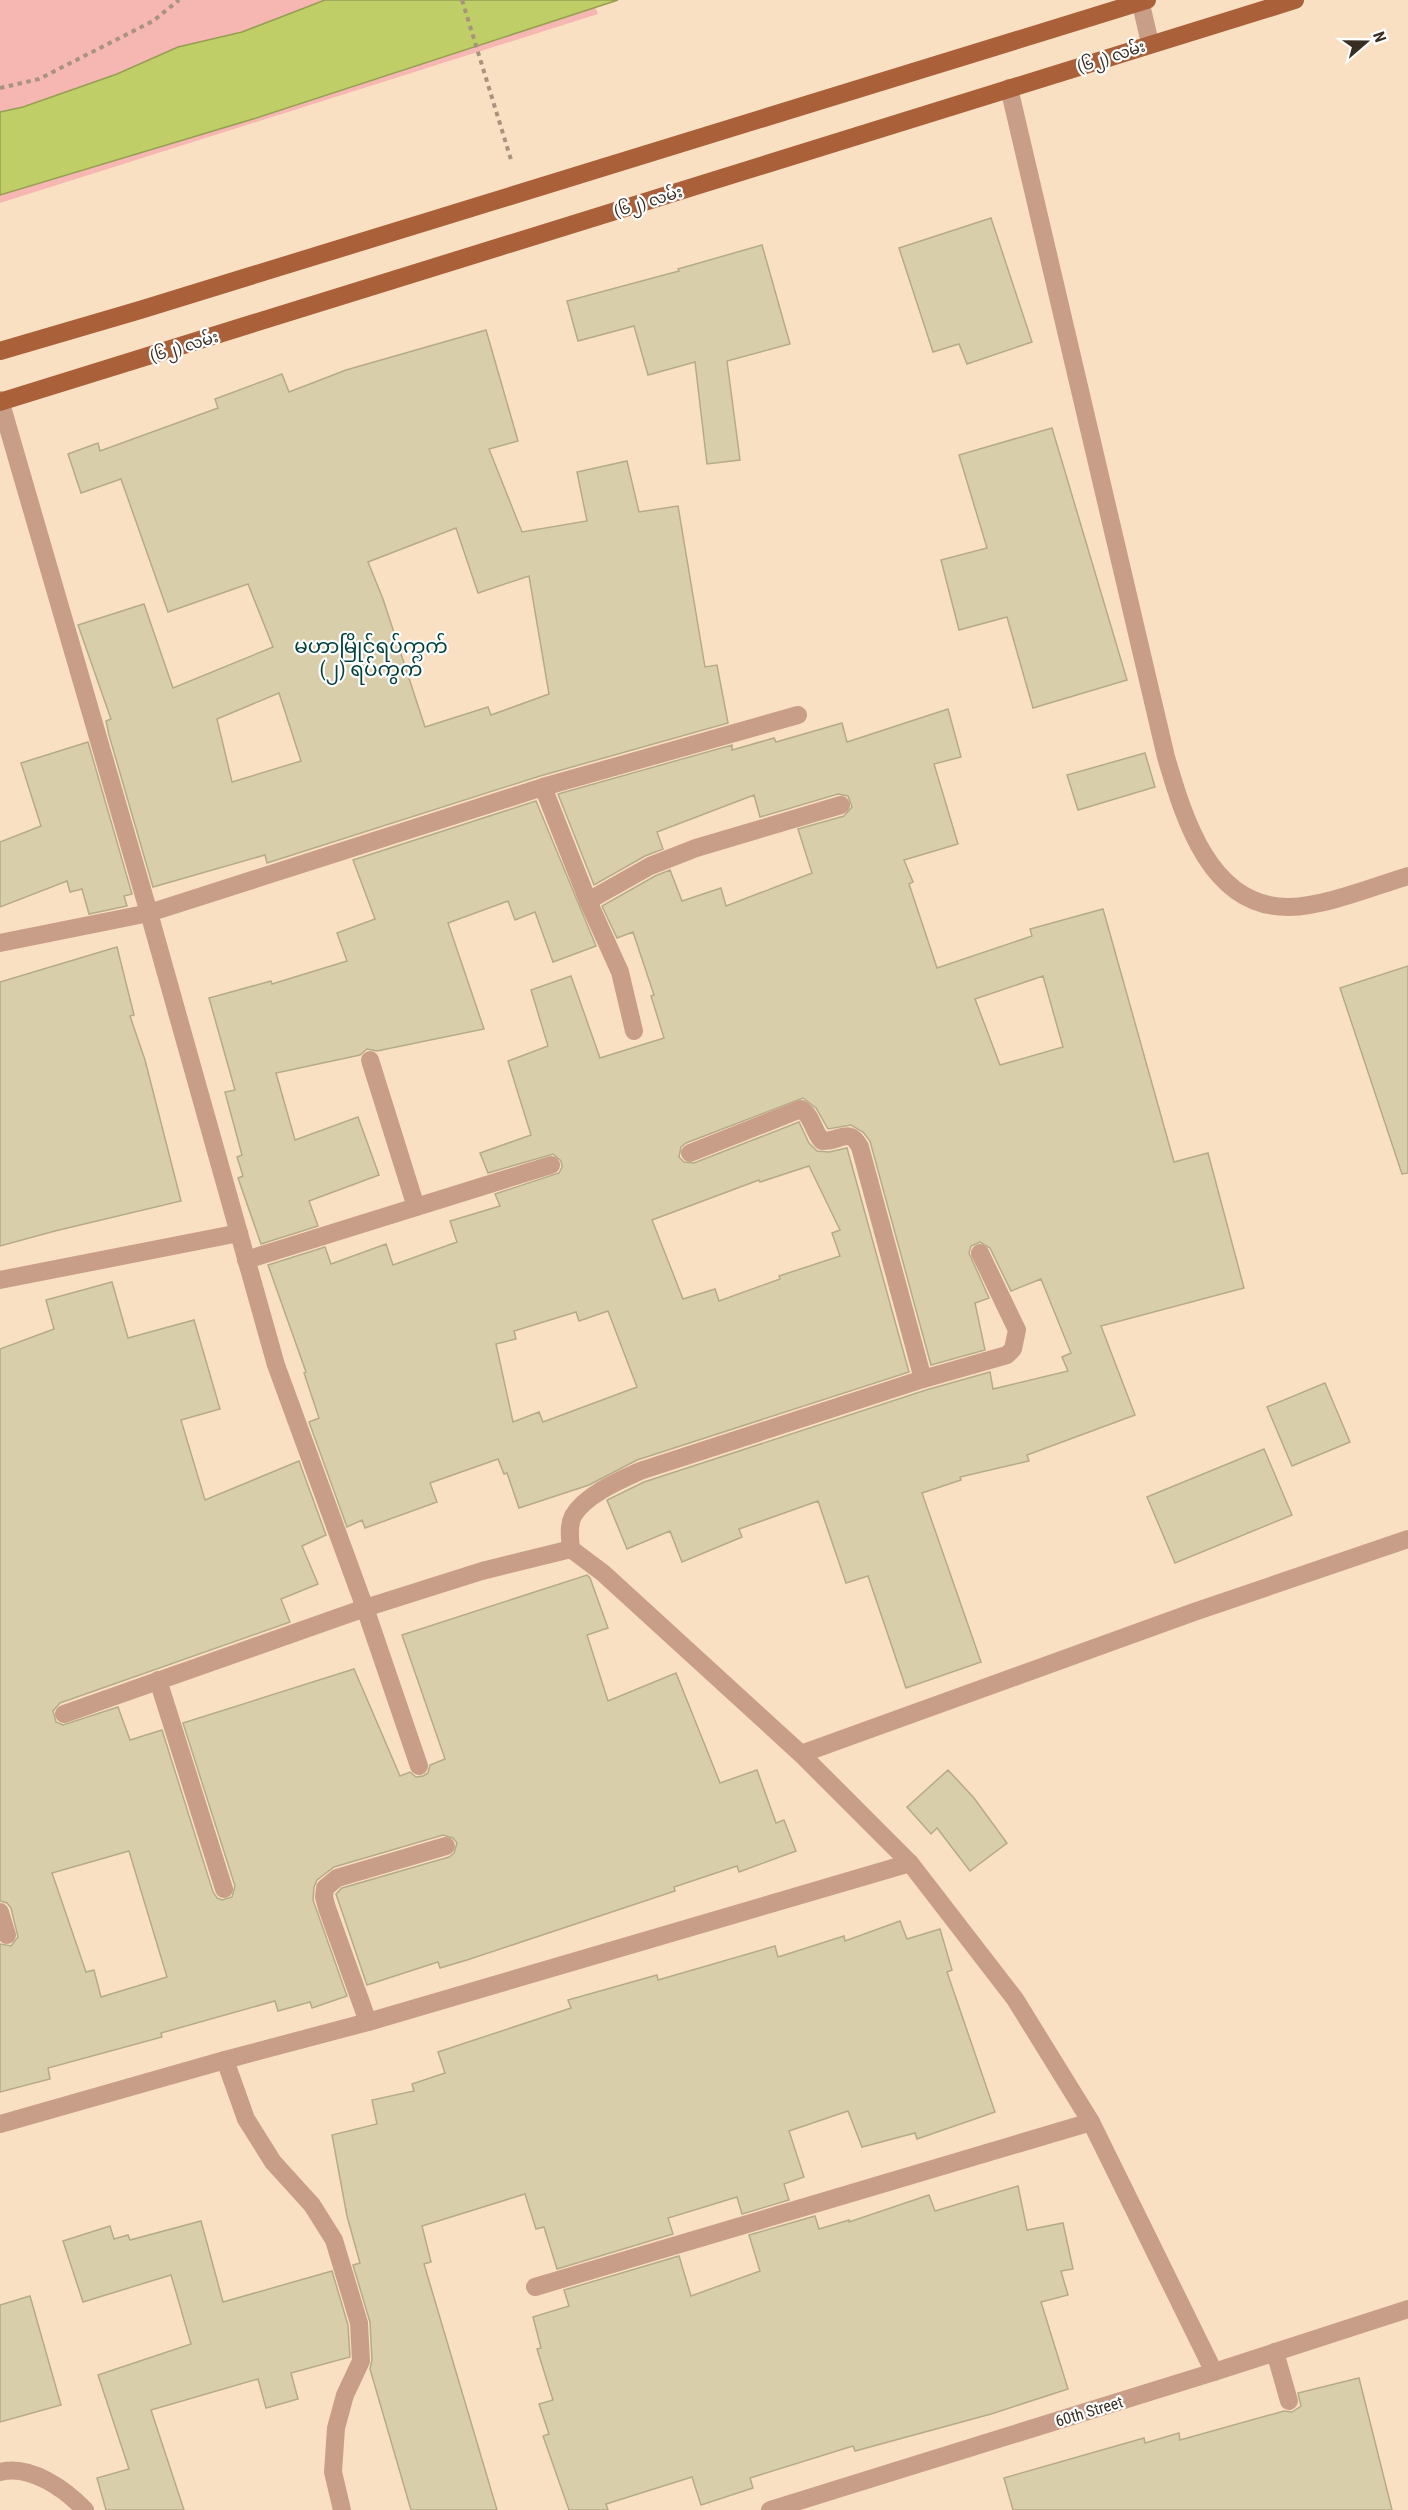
<svg xmlns="http://www.w3.org/2000/svg" width="1408" height="2510" font-family="'Roboto Condensed','Noto Sans Myanmar',sans-serif">
<rect width="100%" height="100%" fill="#fae0c2"/>
<path fill="#f6b7b2" d="M0 0H592L598 14 0 203Z"/>
<path fill="#bfce67" stroke="#969e53" stroke-width="1.5" d="M325 0H618L253 119 0 195V112L23 107 117 74 178 47 242 32Z"/>
<g fill="#d9ceaa" stroke="#b5ab88" stroke-width="1.5" fill-rule="evenodd">
<path d="M991 218 1032 342 967 364 959 344 933 352 899 248Z"/>
<path d="M762 245 790 344 727 361 740 460 707 464 695 362 648 375 634 326 578 341 567 301 679 271 678 269Z"/>
<path d="M486 330 518 441 489 449 522 532 587 521 577 472 627 461 639 512 678 506 705 667 717 665 728 723 540 776 267 863 265 855 153 887 109 735 106 721 111 719 78 625 144 604 173 688 273 647 248 584 168 612 121 479 81 493 68 454 98 443 100 451 218 408 215 399 282 374 289 392 346 370ZM456 528 478 593 529 576 549 694 491 715 488 707 425 727 383 599 368 562ZM279 693 301 761 232 782 217 719Z"/>
<path d="M1052 428 1127 680 1033 708 1007 617 959 630 941 560 987 548 959 455Z"/>
<path d="M948 709 961 757 934 764 958 844 904 860 913 882 909 884 937 968 1032 936 1030 929 1103 909 1174 1162 1208 1153 1244 1288 1101 1326 1135 1415 1027 1455 1029 1461 960 1477 961 1480 922 1493 981 1662 906 1688 868 1576 846 1583 818 1501 739 1529 742 1537 682 1562 670 1531 627 1549 607 1500 644 1482 926 1390 990 1372 993 1389 1068 1371 1062 1357 1071 1353 1041 1279 1011 1291 990 1248 980 1242 971 1246 969 1253 989 1298 975 1303 985 1350 931 1365 870 1141 863 1132 851 1125 828 1129 816 1108 803 1098 686 1143 681 1147 679 1157 684 1162 694 1163 799 1122 809 1143 817 1151 829 1152 847 1148 909 1372 637 1460 589 1485 519 1508 507 1473 504 1474 498 1459 430 1483 437 1502 365 1528 362 1520 347 1527 309 1422 319 1418 304 1373 306 1372 268 1265 325 1247 331 1264 386 1244 393 1265 457 1242 450 1221 500 1206 495 1194 559 1173 562 1167 561 1161 553 1154 488 1173 480 1153 531 1135 508 1061 548 1046 531 990 571 976 600 1058 664 1038 651 996 654 995 633 932 617 938 602 906 655 876 670 870 682 901 721 888 726 906 812 873 798 829 844 816 852 807 848 796 838 794 760 817 754 795 657 832 663 849 645 856 594 885 558 794 732 745V750L774 738 776 742 842 723 847 742ZM1043 976 1063 1047 1000 1065 975 999ZM809 1166 840 1230 832 1233 840 1256 779 1276 780 1279 719 1301 715 1289 683 1299 652 1220 759 1180 760 1182ZM608 1311 637 1387 543 1422 539 1412 513 1422 496 1344 516 1339 514 1331 576 1312 579 1321Z"/>
<path d="M88 742 132 894 124 896 127 906 89 914 82 889 70 892 67 881 0 907V842L41 826 21 763Z"/>
<path d="M1145 753 1155 787 1078 810 1067 775Z"/>
<path d="M536 801 596 946 553 962 535 912 515 920 508 901 448 923 484 1029 377 1051 367 1049 360 1055 276 1073 295 1140 358 1117 379 1175 309 1201 318 1226 261 1244 238 1178 243 1176 237 1157 242 1155 225 1092 235 1090 209 998 271 981 272 984 347 961 337 933 375 919 353 860Z"/>
<path d="M117 947 134 1015 130 1016 145 1060 181 1201 55 1231 0 1246V982Z"/>
<path d="M1408 966V1173L1402 1174 1340 988Z"/>
<path d="M112 1282 128 1338 194 1320 220 1409 181 1420 205 1500 299 1461 326 1535 302 1546 318 1584 281 1599 290 1622 60 1703 53 1711 56 1722 63 1725 118 1707 130 1740 162 1730 213 1892 217 1898 222 1900 232 1897 235 1886 183 1723 354 1669 400 1776 410 1772 416 1777 423 1776 428 1773 430 1765 445 1759 402 1635 587 1575 590 1578 608 1628 587 1635 608 1701 676 1673 720 1783 757 1770 776 1823 784 1820 796 1851 739 1872 737 1866 674 1887 675 1891 467 1960 440 1968 438 1962 367 1985 336 1894 342 1888 449 1857 454 1853 457 1843 453 1838 443 1835 334 1867 317 1880 314 1887 313 1900 347 1996 312 2008 310 2002 278 2011 275 2001 161 2033 162 2037 48 2068 50 2079 0 2092V1944L11 1946 18 1937 11 1908 7 1903 0 1901V1349L54 1329 46 1300ZM129 1851 167 1977 101 1997 94 1970 86 1972 52 1873Z"/>
<path d="M1325 1383 1350 1442 1292 1466 1267 1407Z"/>
<path d="M1264 1449 1292 1515 1175 1563 1147 1497Z"/>
<path d="M948 1770 974 1798 1007 1843 970 1871 937 1828 931 1834 907 1807Z"/>
<path d="M900 1921 907 1939 940 1929 952 1970 947 1972 995 2112 917 2139 915 2133 862 2147 848 2111 789 2131 804 2177 784 2184 789 2200 742 2214 737 2197 668 2218 673 2234 557 2269 544 2227 536 2229 525 2194 422 2226 431 2262 424 2264 497 2510H411L370 2369 372 2360 370 2322 353 2265 360 2263 347 2216 332 2135 377 2124 372 2100 414 2091 412 2084 445 2073 438 2052 571 2008 568 2000 657 1975 658 1980 775 1946 778 1957 844 1936 845 1941Z"/>
<path d="M1018 2186 1027 2230 1063 2223 1073 2269 1061 2271 1068 2295 1041 2302 1068 2389 991 2414 855 2451 853 2446 750 2478 753 2488 701 2505 692 2477 606 2504 608 2510H569L543 2436 549 2434 539 2404 553 2400 537 2349 541 2348 533 2317 569 2306 564 2290 679 2256 691 2296 760 2271 749 2235 815 2216 819 2229 849 2220V2222L929 2195 935 2211Z"/>
<path d="M201 2221 223 2302 332 2271 348 2325 350 2357 291 2373 298 2399 266 2408 258 2379 151 2410 184 2510H106L97 2478 129 2469 98 2375 191 2344 171 2275 83 2302 63 2241 110 2226 114 2239 128 2235 130 2240Z"/>
<path d="M30 2296 61 2405 0 2422V2305Z"/>
<path d="M1359 2378 1392 2510H1013L1004 2478 1144 2438 1145 2443 1179 2433 1180 2440 1284 2411 1292 2412 1301 2406 1298 2393Z"/>
</g>
<g fill="none" stroke-linecap="round" stroke-linejoin="round">
<g stroke="#a8947e" stroke-width="4" stroke-dasharray="4.5 4.5" stroke-linecap="butt">
<path d="M462 0 512 163"/>
<path d="M0 88 39 79 153 21 179 0"/>
</g>
<g stroke="#c89e89" stroke-width="18">
<path d="M1009 88 1166 757C1184 818 1210 908 1289 907 1326 906 1372 887 1408 876"/>
<path d="M1275 2352 1289 2401"/>
</g>
<g stroke="#c89e89" stroke-width="18">
<path d="M1140 0 1150 43"/>
<path d="M0 400 149 913 276 1365 365 1608 482 1571 571 1549 603 1573 801 1754 1194 1612 1408 1539"/>
<path d="M543 787 588 901 620 972 634 1031"/>
<path d="M588 901 650 866 696 848 841 805"/>
<path d="M0 943 149 913 543 787 798 715"/>
<path d="M370 1060 416 1207"/>
<path d="M690 1153 801 1109C812 1115 813 1131 822 1141 840 1142 849 1126 860 1147L923 1379"/>
<path d="M246 1260 551 1165"/>
<path d="M0 1280 239 1233"/>
<path d="M571 1549C570 1538 568 1526 573 1516 585 1495 620 1480 640 1471L923 1379 1007 1355 1013 1349 1017 1330 980 1253"/>
<path d="M158 1680 224 1889"/>
<path d="M64 1714 365 1608 419 1766"/>
<path d="M801 1754 910 1863"/>
<path d="M0 1912 7 1935"/>
<path d="M368 2022 327 1908 324 1897 325 1888 337 1878 446 1846"/>
<path d="M225 2060 246 2119 273 2162 312 2205 334 2240 359 2323 361 2361 345 2395 336 2428 333 2472 342 2510"/>
<path d="M0 2124 225 2060 368 2022 910 1863 1015 1999 1091 2122 1214 2372"/>
<path d="M535 2287 1091 2122"/>
<path d="M0 2472C30 2464 65 2489 85 2510"/>
<path d="M770 2510 1214 2372 1408 2309"/>
</g>
<g stroke="#aa6039" stroke-width="18">
<path d="M0 351 140 310 1147 0"/>
<path d="M0 402 1295 0"/>
</g>
</g>
<g text-anchor="middle" stroke-width="4.5" stroke-linejoin="round" paint-order="stroke">
<g font-size="16" fill="#382e23" stroke="#fff">
<text transform="translate(1111 56) rotate(-18)" y="6">(၆၂) လမ်း</text>
<text transform="translate(648 201) rotate(-17)" y="6">(၆၂) လမ်း</text>
<text transform="translate(184 346) rotate(-17)" y="6">(၆၂) လမ်း</text>
<text transform="translate(1089 2411) rotate(-17)" y="6">60th Street</text>
</g>
<g font-size="20" fill="#00413c" stroke="#fff">
<text x="371" y="653">မဟာမြိုင်ရပ်ကွက်<tspan x="371" dy="23">(၂) ရပ်ကွက်</tspan></text>
</g>
</g>
<g transform="translate(1366 42) rotate(70)" stroke="#ffffff" stroke-width="4.5" paint-order="stroke">
<path d="M0-4.5L10 22L0 15L-10 22Z" fill="#382e23"/>
<text y="-9" font-size="16" font-weight="bold" text-anchor="middle" fill="#382e23">N</text>
</g>
</svg>
